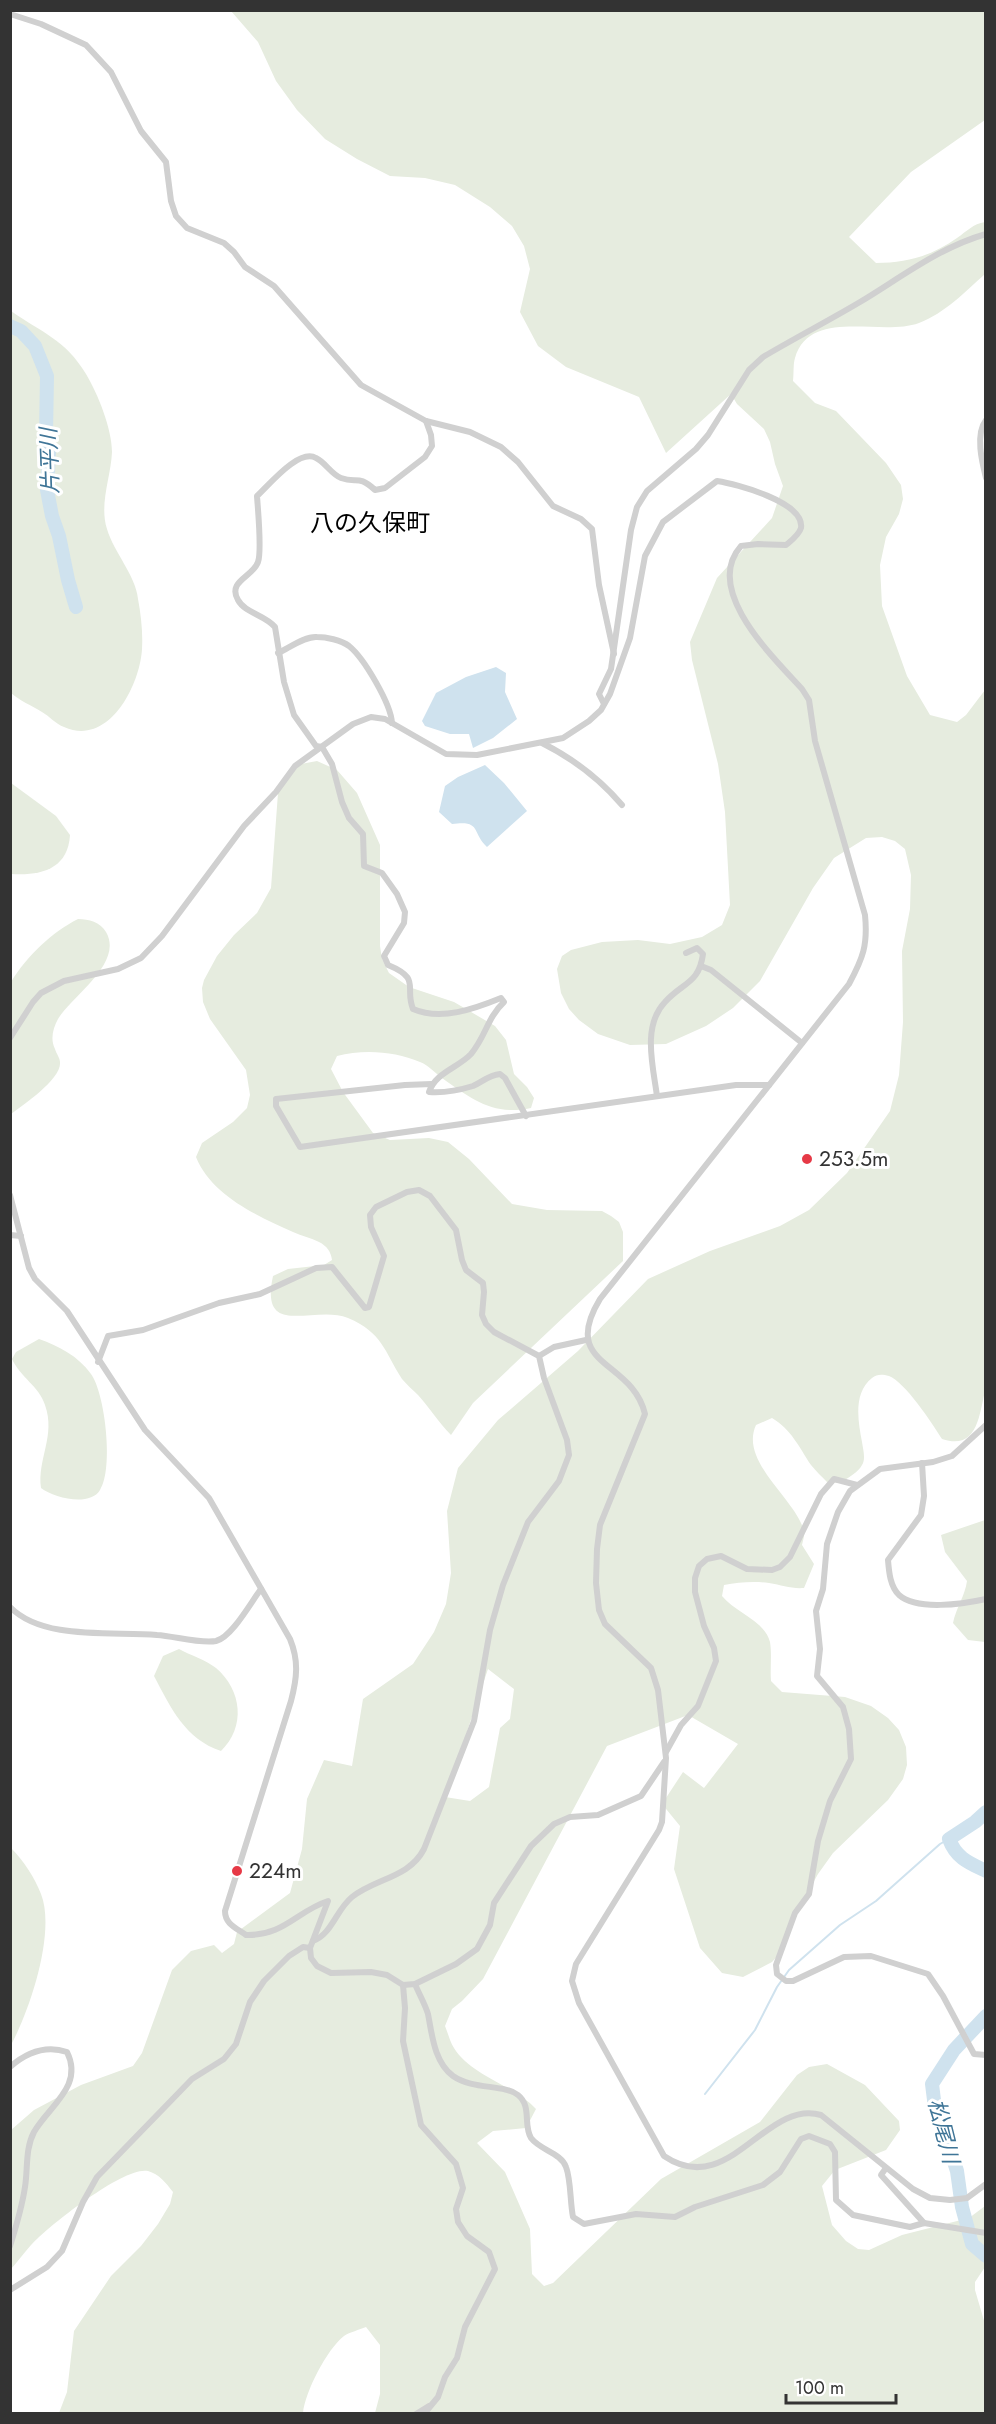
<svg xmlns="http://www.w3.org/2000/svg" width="996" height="2424" font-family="Jost,'Noto Sans JP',sans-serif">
<rect width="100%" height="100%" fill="#fff"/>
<g fill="#e6ecdf" fill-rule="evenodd">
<path d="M231 11H985V120L911 172 849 237 876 263C907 263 931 256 957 238 967 231 973 224 985 222V274C965 292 945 313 919 323 881 337 810 307 795 358 793 364 794 373 793 381L815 403 836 411 886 463 901 485 903 499 899 514 886 537 880 565 882 606 907 676 930 715 957 722 966 715 985 690 986 1387C979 1413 979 1451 942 1439 932 1423 905 1382 889 1376 882 1374 877 1374 872 1378 853 1393 858 1421 862 1442 863 1449 866 1459 862 1465 859 1472 847 1478 841 1483L827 1482C822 1477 816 1471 811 1465 799 1447 791 1429 772 1418L756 1425C739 1462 796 1499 804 1531 805 1535 803 1540 802 1545L814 1564 804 1588C791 1589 782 1585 769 1583 755 1581 739 1582 724 1585L722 1596C736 1613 765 1621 770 1642 772 1654 770 1669 771 1681L782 1692 845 1697 871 1706 888 1718 899 1730 906 1747 907 1765 903 1779 888 1800 833 1853 818 1874 796 1913 783 1950 772 1962 743 1977 722 1973 700 1948 674 1869 680 1826 662 1804 683 1772 704 1788 738 1744 688 1715 607 1746 483 1979 462 2001 452 2009 445 2026C448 2033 450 2042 454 2048 471 2076 514 2085 536 2109L526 2128 493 2131 477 2143 505 2172 530 2229 532 2274 544 2286 553 2283 661 2179 760 2122 797 2075 809 2067 827 2064 865 2085 899 2121 900 2130 886 2150 835 2170 822 2186 832 2225 846 2241 858 2249 869 2250 902 2235 969 2218 985 2206V2267L975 2282V2290L985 2324V2413H375L380 2394V2345L366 2327C359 2330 350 2332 344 2336 327 2349 305 2392 303 2413H59L67 2392 74 2331 111 2276 141 2246 158 2224 170 2204 173 2192C166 2183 159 2174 148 2171 125 2166 56 2221 38 2238 28 2247 20 2259 11 2269V2130L34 2110 81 2085 133 2066 142 2053 172 1970 191 1951 214 1945 222 1953 234 1944 237 1932 290 1893 302 1849 307 1799 324 1760 352 1766 363 1699 413 1664 434 1632 446 1604 451 1573 447 1511 458 1468 498 1420 578 1351 648 1279 710 1251 780 1226 809 1210 847 1173 890 1111 899 1075 903 1022 902 951 910 909 911 875 905 849 895 841 882 837 866 838 834 858 813 888 760 981 733 1008 706 1026 666 1044 630 1045 598 1034 579 1020 569 1009 561 993 557 969 562 956 571 950 602 942 638 940 670 944 702 937 722 925 730 905 725 812 718 764 692 660 690 642 717 578 772 518 783 486 775 464 770 442 764 429 737 404 731 394 666 453 639 397 566 367 538 346 520 312 530 269 524 246 512 226 490 207 455 185 425 178 390 176 357 159 325 139 297 110 276 81 258 42ZM488 1669 514 1689 510 1719 500 1728 489 1787 470 1801 445 1797Z"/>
<path d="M11 311C42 333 65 339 86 374 98 394 112 429 112 452 111 477 99 504 107 529 114 553 135 574 138 599 141 615 143 633 142 649 140 685 109 747 64 727 56 724 49 716 42 712 31 705 20 701 11 693Z"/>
<path d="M317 761 337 770 357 793 380 845V946L382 959 389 973 409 987 454 1002 495 1026 506 1040 514 1074 527 1087 534 1098 531 1108C492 1116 472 1099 442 1078 435 1073 428 1065 420 1062 395 1051 363 1049 337 1056L331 1069 343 1092 373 1133 390 1140 429 1138 448 1142 469 1159 512 1204 547 1210 602 1211 611 1216 619 1222 623 1232V1261L473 1403 451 1435C438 1422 430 1408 418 1395 413 1390 407 1385 402 1379 384 1351 383 1333 348 1318 315 1304 259 1340 273 1276L288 1269 324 1265 332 1260C331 1252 327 1246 319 1242 311 1238 302 1236 293 1232 257 1216 211 1195 196 1157L202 1143 233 1122 247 1108 250 1095 246 1070 210 1019 203 1002 202 988 204 980 217 956 234 935 257 913 271 888 278 793 289 774 301 764Z"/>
<path d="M11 783 56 816 70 835C68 869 41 876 11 874Z"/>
<path d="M78 919C89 919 100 922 106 932 124 963 72 996 58 1019 53 1028 50 1039 55 1049 56 1053 60 1058 60 1062 62 1079 23 1105 11 1114V982C26 957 52 932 78 919Z"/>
<path d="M39 1339C59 1346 78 1356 91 1374 105 1393 114 1469 100 1490 90 1507 54 1498 41 1488 37 1459 56 1436 45 1405 39 1386 20 1377 12 1359L16 1352Z"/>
<path d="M985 1520V1642L968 1640 953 1623C956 1608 965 1596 967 1581L945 1552 941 1535Z"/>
<path d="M179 1649C190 1655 206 1660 216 1668 242 1690 246 1727 221 1751 185 1739 171 1708 154 1676L163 1656Z"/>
<path d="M11 1848C23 1860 35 1878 41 1894 56 1932 30 2010 11 2045Z"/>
</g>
<g fill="#cfe2ee">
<path d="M496 667 506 673 505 692 517 719 493 738 473 748 469 734H450L425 726 422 721 436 693 466 677Z"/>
<path d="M485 765 504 783 527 811 487 847C471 832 482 820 452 824L439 812 445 786 458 777Z"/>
</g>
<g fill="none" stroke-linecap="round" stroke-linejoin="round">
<path stroke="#cfe2ee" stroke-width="2" d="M705 2094 755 2030 777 1987 789 1970 840 1925 876 1901 940 1844 949 1839"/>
<g stroke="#cfe2ee" stroke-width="14">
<path d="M10 326 21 331 35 346 47 376 46 435 49 453 47 490 52 516 59 536 68 580 76 607"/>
<path d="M986 1812 975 1822 949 1839C956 1858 969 1863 986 1871"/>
<path d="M986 2016 954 2050 932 2084 934 2100 957 2171 962 2207 972 2244 986 2256"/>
</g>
<g stroke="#d0d0d0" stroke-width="6">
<path d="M10 14 41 24 86 45 111 72 141 131 166 162 171 201 176 216 187 228 224 243 234 252 245 267 274 286 361 385 426 421 470 432 501 447 518 462 553 506 581 519 592 529 599 585 614 654"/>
<path d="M986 420C975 434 982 462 986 478"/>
<path d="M426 421 431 435 432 446 425 457 385 488 375 490C358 474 357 484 341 478 331 474 325 462 316 458 299 448 269 485 257 496 258 511 262 551 258 562 253 577 227 581 238 600 245 613 265 615 275 627L284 682 294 715 316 746 322 747 332 764 342 802 349 818 363 834 364 866 382 873 397 894 405 912 404 923 384 956 388 965C422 979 404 987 413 1009 441 1021 474 1009 501 998L504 1002C487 1018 486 1036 471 1054 458 1068 436 1072 429 1092 443 1093 460 1090 473 1086 482 1082 489 1075 500 1074L505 1078 526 1116"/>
<path d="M278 653C289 648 305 636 317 637 326 637 341 640 349 646 364 658 391 704 392 723"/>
<path d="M604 704 599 694 611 669 631 530 637 507 647 491 696 449 708 435 749 370 763 357C795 338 828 321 860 302 900 278 940 247 986 234"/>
<path d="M542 743C574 759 599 778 622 805"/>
<path d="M701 966 711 970 802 1043"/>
<path d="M10 1038 33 1002 41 993 64 981 118 969 141 958 162 936 244 826 276 792 295 766 353 724 371 717 385 719 446 754 477 755 563 738 589 721 601 710 610 694 630 638 645 556 663 522 717 481C736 484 805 502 801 528 799 535 792 540 786 545L758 544 741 546C702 590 774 658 802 689L809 700 815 741 865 915C868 945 863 958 849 984L600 1299C559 1367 632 1359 645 1414L600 1525 597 1549 596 1583 599 1610 605 1624 651 1668 658 1690 666 1758 662 1822 659 1830 576 1964 572 1981 579 2003 664 2156C729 2200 765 2099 821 2115L913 2189 930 2198 950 2200 967 2198 986 2184"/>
<path d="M432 1084 405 1085 276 1099V1106L300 1147 736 1085H769"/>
<path d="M657 1096C653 1066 642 1026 665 1002 683 982 699 984 703 954L697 948 686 953"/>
<path d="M10 1195 29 1268 35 1279 67 1311 145 1430 209 1498 290 1639C299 1661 297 1678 291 1701L225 1911C225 1924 236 1928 246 1935 284 1936 297 1911 328 1901L310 1948 311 1958 317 1966 331 1973 371 1972 387 1975 403 1985 415 1984 456 1964 477 1949 490 1925 494 1903 531 1846 554 1824 570 1817 598 1815 641 1796 664 1762"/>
<path d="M10 1235 21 1236"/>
<path d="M539 1356 554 1347 586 1340"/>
<path d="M98 1362 108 1336 143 1330 219 1303 260 1294 316 1268 332 1267 365 1308 369 1307 384 1256 371 1227 370 1215 376 1207 407 1192 419 1190 430 1196 456 1230 462 1260 466 1270 483 1283 484 1292 482 1315 486 1324 494 1332 539 1356 544 1378 567 1440 569 1455 559 1481 528 1522 503 1585 490 1630 474 1721 424 1849C409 1878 376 1878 352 1897 336 1910 332 1934 313 1941"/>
<path d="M986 1425 952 1456 933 1462 880 1469 850 1491 838 1512 827 1544 823 1589 816 1611 820 1649 817 1676 843 1707 849 1729 851 1759 830 1801 818 1841 809 1894 795 1913 776 1965 777 1974 786 1981H793L844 1957 871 1956 928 1974 943 1996 974 2054 986 2055"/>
<path d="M922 1463 924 1496 921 1515 888 1560C889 1572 890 1586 899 1595 917 1611 963 1604 986 1599"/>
<path d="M10 1607C43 1641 114 1631 157 1635 174 1636 200 1644 216 1641 232 1637 251 1602 261 1589"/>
<path d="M666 1752 681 1725 698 1706 716 1661 714 1648 704 1626 695 1592V1578L699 1566 707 1559 721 1556 747 1569 772 1570 780 1567 790 1557 821 1494 834 1479 857 1485"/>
<path d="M415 1984C419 1994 425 2004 428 2014 432 2034 434 2062 453 2076 473 2090 504 2084 518 2095 532 2106 523 2125 531 2138 540 2150 561 2153 566 2167 571 2180 570 2202 573 2217L584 2224 636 2214 675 2217 695 2207 763 2185 780 2172 801 2139 809 2136 830 2144 835 2152 836 2200 853 2215 910 2227 924 2223 986 2233"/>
<path d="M403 1985 405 2008 403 2041 421 2125 456 2164 463 2188 456 2209 458 2222 467 2236 489 2252 495 2269 465 2327 457 2358 445 2377 438 2397 424 2414"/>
<path d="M10 2067C26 2053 46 2045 67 2052 84 2086 49 2106 34 2132 25 2149 28 2169 25 2187 22 2207 16 2227 10 2246"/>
<path d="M886 2168 881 2175 924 2223"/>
<path d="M10 2290 47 2267 62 2251 83 2202 97 2177 192 2079 224 2059 236 2044 250 2002 264 1981 289 1956 303 1947 310 1948"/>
<path d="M416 2414 429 2406"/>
</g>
</g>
<g fill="#e63946" stroke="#fff" stroke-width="2">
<circle cx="807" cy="1159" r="6"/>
<circle cx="237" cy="1871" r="6"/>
</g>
<g text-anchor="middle" stroke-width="6" stroke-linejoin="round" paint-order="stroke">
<g font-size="21" fill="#333" stroke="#fff" text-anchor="start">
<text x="819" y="1166">253.5m</text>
<text x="249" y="1878">224m</text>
</g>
<g font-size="22" font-style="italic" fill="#3f7597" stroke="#fff">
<text transform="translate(49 461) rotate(-92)" y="8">片平川</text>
<text transform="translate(944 2131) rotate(76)" y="8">松尾川</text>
</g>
<g font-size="24" fill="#000" stroke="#fff">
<text x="370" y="531">八の久保町</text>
</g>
</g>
<rect width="996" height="2424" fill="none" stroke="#333333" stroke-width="24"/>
<path d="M786 2394v9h110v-9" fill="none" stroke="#333333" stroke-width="3"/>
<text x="795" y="2394" font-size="18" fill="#333333" stroke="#ffffff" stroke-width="4.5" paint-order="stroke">100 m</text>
</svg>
